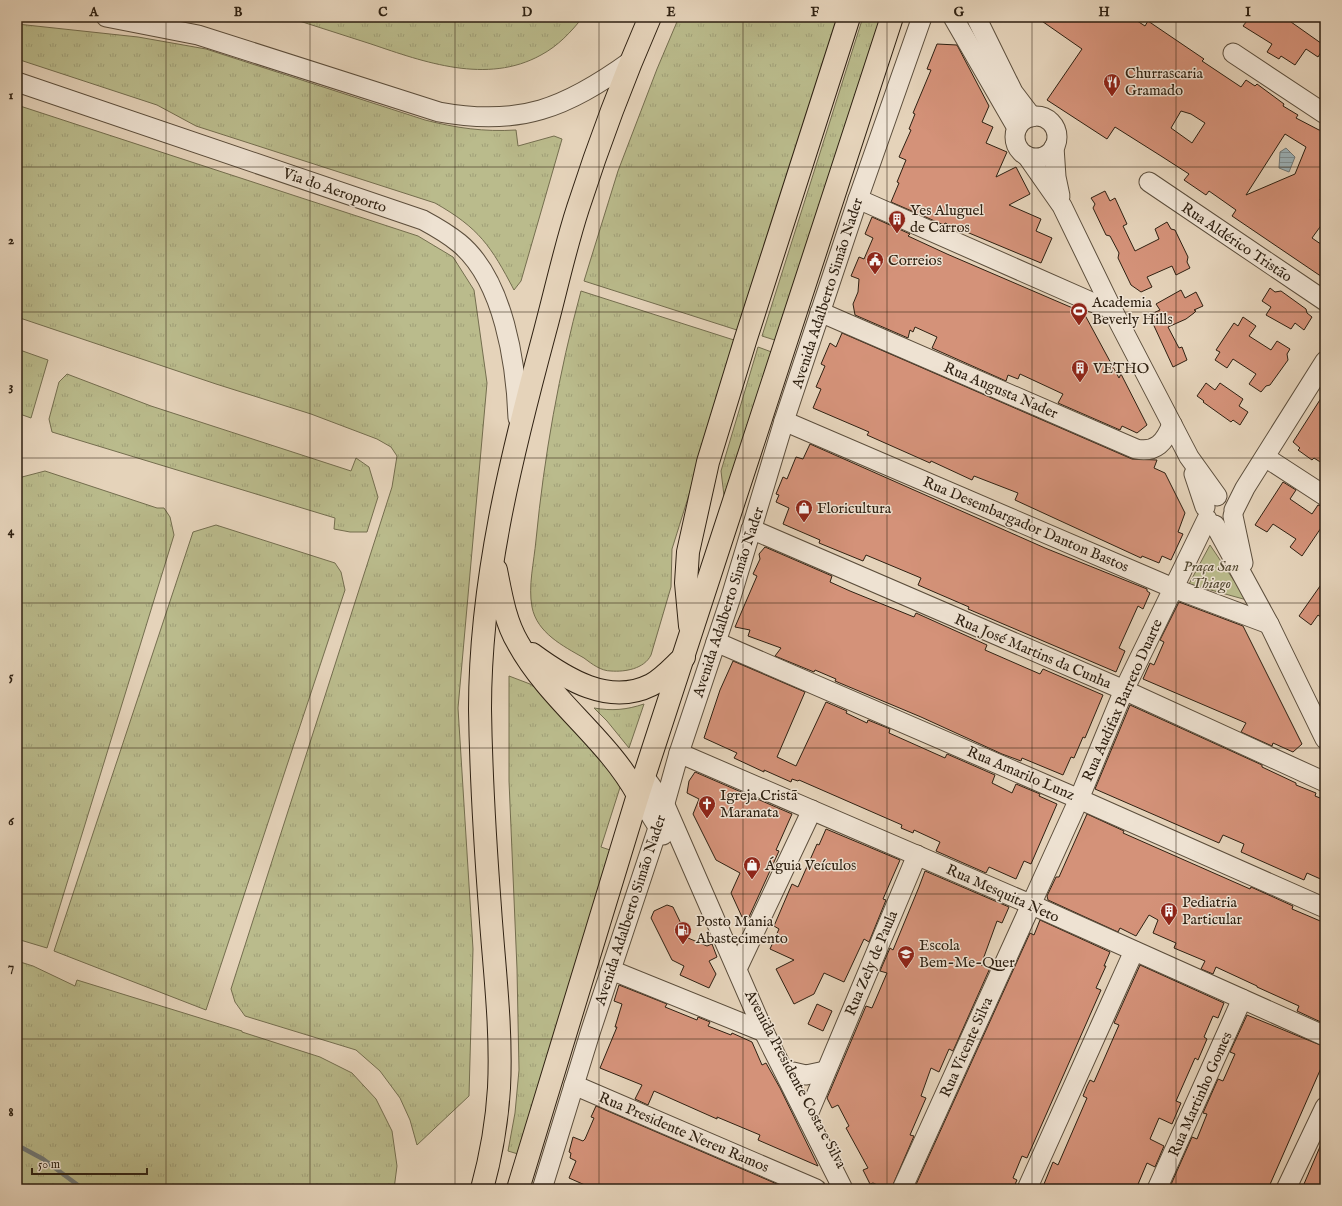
<svg xmlns="http://www.w3.org/2000/svg" width="1342" height="1206" font-family="'IM FELL English',serif">
<defs>
<pattern id="grass-tufts" width="24" height="20" patternUnits="userSpaceOnUse"><rect width="24" height="20" fill="#babb8c"/><path d="M3 7l-1-3M5 7V3M7 7l1-3M15 17l-1-3M17 17v-4M19 17l1-3" fill="none" stroke="#a0a078"/></pattern>
<pattern id="water-rules" width="6" height="5" patternUnits="userSpaceOnUse"><rect width="6" height="5" fill="#9cb4bc"/><path d="M0 2.5h6" fill="none" stroke="#809297"/></pattern>
</defs>
<rect width="100%" height="100%" fill="#e5d3ba"/>
<filter id="stains"><feTurbulence type="fractalNoise" baseFrequency=".005" numOctaves="4"/><feColorMatrix values="0 0 0 0 .2 0 0 0 0 .09 0 0 0 0 .02 0 0 0 .5 -.17"/></filter>
<radialGradient id="worn" r=".72"><stop offset=".6" stop-color="#630" stop-opacity="0"/><stop offset="1" stop-color="#630" stop-opacity=".3"/></radialGradient>
<g fill="url(#grass-tufts)" stroke="#746e4f">
<path d="M287 17H583C571 32 558 46 541 55 487 85 424 62 371 44 343 35 315 26 287 17Z"/>
<path d="M679 17H839L740 331 584 281 618 171 657 69Z"/>
<path d="M863 17H884L781 342 762 336Z"/>
<path d="M17 24 138 37 206 49 425 120C456 128 484 132 516 130L518 146 554 136 562 139 521 281 514 290C491 246 479 228 435 203L196 126 157 105 17 59Z"/>
<path d="M17 105 418 236 453 257 474 290 487 383 458 708 473 949 469 1096 417 1145 410 1120 400 1098 380 1071 356 1050 245 1016 235 1002 231 989 392 487 397 456 391 447 377 439 311 414 216 384 17 317Z"/>
<path d="M581 291 737 341 672 549 671 587 651 655C644 669 625 672 611 671 601 671 592 664 584 658 563 646 537 633 532 607 528 586 534 562 536 540 544 457 559 372 581 291Z"/>
<path d="M758 347 777 354 726 512 721 471Z"/>
<path d="M17 349 48 360 31 418 17 413Z"/>
<path d="M67 374 151 406 351 471 356 458 369 467 378 497 367 532H350L334 529 335 518 52 432 49 419 59 382Z"/>
<path d="M45 471 157 508H164L170 517 174 535 47 948 17 939V492L22 477Z"/>
<path d="M216 525 335 563 341 572 345 590 206 1010 54 951 193 532Z"/>
<path d="M509 676 530 684 548 696 623 778 601 847 616 852 518 1154 508 1151 515 1113 519 1070 517 969 509 781Z"/>
<path d="M644 704 629 748 607 721 594 708C612 711 626 710 644 704Z"/>
<path d="M17 961 33 966 75 986 77 980 242 1031V1032L320 1057 352 1073 376 1099 392 1131 397 1166 394 1189H17Z"/>
</g>
<path fill="#babb8c" stroke="#746e4f" d="M1210 545 1247 600 1189 584Z"/>
<path fill="url(#water-rules)" stroke="#707978" d="M1286 148 1295 157 1289 172 1279 168 1280 152Z"/>
<g fill="none" stroke-linecap="round" stroke-linejoin="round">
<path stroke="#707978" stroke-width="4.5" d="M17 1145 43 1159 83 1189"/>
</g>
<g fill="#d49279" stroke="#2f2112" fill-rule="evenodd">
<path d="M1036 17H1131L1145 26 1148 21 1204 59 1202 61 1241 87 1246 80 1255 86 1257 84 1284 104 1283 106 1298 115 1296 118 1319 130 1325 131V192L1320 200 1325 204V220L1312 238 1325 247V279L1232 216 1236 210 1209 191 1206 195 1184 180 1189 174 1161 156 1115 127 1107 139 1047 100 1082 49ZM1181 111 1191 114 1205 123 1192 143 1171 128ZM1285 134 1306 147 1295 174 1246 195Z"/>
<path d="M1250 17H1284L1325 46 1318 57 1306 49 1295 65 1281 56 1279 59 1267 52 1272 44 1243 26Z"/>
<path d="M937 44 957 45 989 106 982 122 993 127 986 143 1007 152 996 177 1016 167 1030 194 1009 205 1041 219 1036 231 1052 238 1041 263 945 223 944 225 891 202 899 183 897 182 906 160 899 157 911 130 909 129 915 114 913 113 931 70 927 69Z"/>
<path d="M1105 191 1110 201 1115 198 1127 224 1123 226 1135 251 1159 239 1155 229 1167 222 1171 229 1175 230 1188 257 1187 262 1190 268 1176 275 1172 266 1147 277 1152 287 1141 292 1131 285 1118 258 1119 253 1110 236 1106 235 1093 208 1095 204 1091 198Z"/>
<path d="M872 217 910 234 908 236 947 254 1075 309 1076 307 1081 309 1086 317 1119 378 1121 374 1147 425 1137 433 1122 426 1120 430 1058 403 1063 394 1020 374 1018 379 1008 375 1006 381 932 348 937 337 915 327 913 332 910 330 908 338 855 315 853 304 858 292 859 279 851 276 859 257 864 259 873 238 865 234Z"/>
<path d="M1270 288 1275 292 1281 291 1306 309 1307 313 1312 317 1304 330 1295 323 1291 329 1266 315 1271 307 1262 301Z"/>
<path d="M1181 290 1185 298 1196 292 1203 306 1194 310 1196 311 1194 313 1186 319 1168 327 1179 348 1182 347 1187 360 1173 367 1149 315 1160 310 1156 304Z"/>
<path d="M1243 317 1256 326 1249 336 1271 350 1277 341 1290 349 1287 354 1288 360 1270 385 1266 386 1261 392 1249 384 1256 374 1233 359 1227 368 1215 360 1220 352 1216 350 1234 323 1238 326Z"/>
<path d="M842 333 1132 459 1157 460 1154 468 1165 473 1185 513 1178 532 1183 534 1171 560 1162 556 1159 563 1142 556 1141 558 1015 500 1018 493 974 476 972 480 931 461 930 463 867 435 869 432 813 408 821 389 816 387 825 366 821 364 830 343 836 347Z"/>
<path d="M1206 383 1215 390 1220 383 1243 399 1239 406 1248 412 1240 425 1233 420 1231 422 1203 402 1204 401 1197 396Z"/>
<path d="M1325 392V465L1314 458 1312 460 1298 450 1300 448 1293 442Z"/>
<path d="M810 444 1045 548 1147 589V591L1150 593 1143 609 1138 606 1119 648 1125 651 1116 672 968 609 969 607 918 585 921 578 866 555 863 561 819 543 820 540 783 524 789 508 776 502 779 495 776 494 783 477 787 479 796 457 803 459Z"/>
<path d="M1283 482 1296 490 1290 499 1312 514 1318 505 1325 507V522L1302 556 1290 547 1296 539 1273 524 1267 532 1255 525Z"/>
<path d="M765 547 832 576 830 582 850 591 914 617 916 613 987 645 985 650 1040 674 1043 669 1103 695 1085 738 1083 737 1074 758 1071 757 1063 775 1022 758 1021 761 1002 754 921 717 835 681 836 679 815 670 814 672 775 656 781 648 748 636 750 630 735 627 757 576 753 574 760 559 759 554Z"/>
<path d="M1325 579V620L1318 615 1311 625 1299 616Z"/>
<path d="M1179 602 1243 626 1302 744 1293 752 1273 743 1272 746 1241 732 1246 723 1143 679 1150 663 1154 665 1164 642 1160 640Z"/>
<path d="M733 661 805 692 777 757 796 766 826 702 847 711 846 713 867 723 868 720 890 729 889 733 945 758 947 754 995 775 992 783 1012 793 1016 784 1040 794 1039 796 1057 804 1031 864 1024 861 1016 879 989 867 986 873 936 851 940 842 914 830 913 833 901 828 902 825 799 780 798 781 792 779 791 782 764 770V772L734 758 737 753 704 738 720 690Z"/>
<path d="M1130 705 1262 765V767L1296 783V785L1316 793 1315 796 1325 800V881L1307 873 1304 880 1241 852 1244 844 1223 835 1219 843 1095 789Z"/>
<path d="M695 772 792 814 776 850 779 851 749 917H742L731 893 740 873 716 860 693 814 699 799 687 793 689 781Z"/>
<path d="M1087 814 1124 831 1123 833 1250 889 1251 887 1271 896 1293 906 1292 909 1325 923V1024L1297 1011 1299 1006 1257 987V986L1216 967 1213 974 1201 969 1205 961 1174 948 1176 943 1153 933 1158 920 1149 915 1136 936 1120 928 1118 932 1048 900 1047 896 1056 877H1059Z"/>
<path d="M826 829 900 860 883 899 886 900 869 942 864 939 844 982 824 973 814 994 794 1004 776 969 794 960 770 949 779 929 774 926 792 884 798 887 817 844 819 845Z"/>
<path d="M925 871 1009 907 1002 923 997 921 981 965 990 968 953 1051 949 1049 939 1072 931 1068 921 1096 926 1098 910 1135 914 1136 892 1187 886 1189 873 1183 870 1184 863 1170 868 1168 846 1128 849 1126 838 1105 832 1108 827 1098 866 1006 872 1008 887 973 880 971 890 948 893 950 919 887Z"/>
<path d="M667 905 673 907 688 938 707 946 712 944 717 957 709 961 716 974 709 988 680 975 684 966 672 960 651 918 654 911Z"/>
<path d="M1040 920 1110 952 1104 966H1106L1096 988 1101 990 1027 1158 1022 1156 1013 1178 1017 1180 1013 1189H914L1030 933 1034 935Z"/>
<path d="M1140 965 1224 1003 1218 1018 1213 1016 1204 1037 1207 1039 1198 1060 1195 1058 1176 1101 1181 1103 1172 1124 1159 1118 1150 1139 1164 1146 1155 1167 1147 1163 1136 1189H1046L1047 1185 1044 1184 1053 1162 1058 1165 1087 1098 1083 1096 1087 1086 1090 1080 1094 1082 1119 1025 1114 1023Z"/>
<path d="M619 985 667 1004 665 1007 697 1020 698 1017 710 1022 708 1026 731 1035 732 1033 752 1042 762 1065 766 1063 780 1088 818 1166 758 1140 760 1135 717 1117V1119L654 1091 648 1105 635 1099 642 1085 600 1068 617 1027H615L622 1004 614 1001Z"/>
<path d="M817 1004 832 1011 823 1031 808 1024Z"/>
<path d="M1247 1015 1325 1047V1059L1268 1189H1169L1192 1137 1197 1139 1207 1114 1203 1113 1218 1079 1223 1081 1235 1054 1230 1052Z"/>
<path d="M596 1106 777 1184 775 1189H594L569 1178 576 1161 570 1158 571 1153 569 1152 573 1137 583 1141 585 1139 594 1118 591 1117Z"/>
<path d="M1325 1135V1189H1316L1304 1184Z"/>
</g>
<g fill="none" stroke-linecap="round" stroke-linejoin="round">
<g stroke="#5c4e3c" stroke-width="21">
<g id="minor">
<path d="M106 17 198 35 439 112C520 127 566 108 631 61"/>
<path d="M953 17 1017 128"/>
<path d="M976 17 1013 92 1032 117"/>
<path d="M1233 53 1325 114"/>
<path d="M17 82 423 220C436 227 448 234 459 243 504 280 516 364 518 418"/>
<circle cx="1036" cy="137" r="21"/>
<path d="M1054 147 1056 177 1060 196"/>
<path d="M1027 156 1062 206 1112 309 1189 457 1217 496"/>
<path d="M1149 182 1325 301"/>
<path d="M858 199 1089 301 1112 309"/>
<path d="M820 312 1136 449C1156 453 1165 442 1172 424"/>
<path d="M784 421 1173 588 1269 624"/>
<path d="M1265 457 1325 496"/>
<path d="M1194 474 1205 507"/>
<path d="M1234 510 1245 488 1325 361"/>
<path d="M1233 516 1243 563"/>
<path d="M1215 525 1269 624 1325 739"/>
<path d="M751 529 1124 690 1325 782"/>
<path d="M716 642 1079 799 1325 908"/>
<path d="M679 753 1030 904 1325 1036"/>
<path d="M644 776 665 805 764 1032 843 1189"/>
<path d="M638 795 663 835"/>
<path d="M737 969 812 810"/>
<path d="M611 970 764 1032"/>
<path d="M793 1072 806 1075 825 1071"/>
<path d="M574 1085 816 1189"/>
<path d="M807 1117 917 855"/>
<path d="M542 1189 591 1030 658 828 679 753 731 597 784 421 858 199 922 17"/>
<path d="M902 1189 1079 799 1124 690 1207 519"/>
<path d="M1027 1189 1134 951"/>
<path d="M1157 1189 1242 999"/>
<path d="M1286 1189 1325 1107"/>
</g>
</g>
<g stroke="#2f2112" stroke-width="24">
<g id="major">
<path d="M496 570C501 595 505 621 518 643 549 700 607 738 638 795"/>
<path d="M690 626 686 583 688 552 708 462 746 338 849 17"/>
<path d="M532 654C566 679 609 706 651 685 663 679 674 666 684 657"/>
<path d="M482 1189C491 1156 497 1122 499 1088 502 1028 494 967 490 908 485 842 481 775 480 709 480 580 512 454 545 331 556 290 565 248 578 208 599 143 623 79 650 17"/>
<path d="M518 1189 638 795 892 17"/>
</g>
</g>
<use href="#minor" stroke="#eee2d2" stroke-width="19"/>
<use href="#major" stroke="#e5d3ba" stroke-width="22"/>
</g>
<path fill="none" stroke="#2f2112" stroke-width="1" stroke-opacity="0.55" d="M166 17V1189M310 17V1189M455 17V1189M599 17V1189M743 17V1189M887 17V1189M1032 17V1189M1176 17V1189M17 167H1325M17 312H1325M17 458H1325M17 603H1325M17 748H1325M17 894H1325M17 1039H1325"/>
<defs>
<g id="restaurant-pin" transform="scale(0.9)"><path d="M0 17L-7.5 6A9.5 9.5 0 1 1 7.5 6Z" fill="#8f2418" stroke="#eee2d2"/><path d="M-5-6h1v4h1v-4h1v4h1v-4h1v5L-1.5 .5V6h-2V.5L-5-1ZM5-6V6H3V1.5H1.5Q1.5-4 5-6Z" fill="#fff"/></g>
<g id="building-pin" transform="scale(0.9)"><path d="M0 17L-7.5 6A9.5 9.5 0 1 1 7.5 6Z" fill="#8f2418" stroke="#eee2d2"/><path d="M-4-6H4V6H1V3H-1V6H-4ZM-2.5-4.3h1.7v1.8h-1.7ZM.8-4.3h1.7v1.8H.8ZM-2.5-1h1.7V.8h-1.7ZM.8-1h1.7V.8H.8Z" fill="#fff"/></g>
<g id="civic-pin" transform="scale(0.9)"><path d="M0 17L-7.5 6A9.5 9.5 0 1 1 7.5 6Z" fill="#8f2418" stroke="#eee2d2"/><path d="M-.6-6.5H3V-4.5H.6V-3L4-1V1h2V6H-6V1h2V-1L-.6-3ZM-1.2 2.5V6h2.4V2.5Z" fill="#fff"/></g>
<g id="stadium-pin" transform="scale(0.9)"><path d="M0 17L-7.5 6A9.5 9.5 0 1 1 7.5 6Z" fill="#8f2418" stroke="#eee2d2"/><path d="M0-5a6.5 5 0 1 0 0 10a6.5 5 0 1 0 0-10ZM-3.5-1.8h7v3.6h-7Z" fill="#fff"/></g>
<g id="shop-pin" transform="scale(0.9)"><path d="M0 17L-7.5 6A9.5 9.5 0 1 1 7.5 6Z" fill="#8f2418" stroke="#eee2d2"/><path d="M-5-2.5h2.3a2.7 3.5 0 0 1 5.4 0H5L5.5 6h-11ZM-1.5-2.5h3a1.5 2.3 0 0 0-3 0Z" fill="#fff"/></g>
<g id="church-pin" transform="scale(0.9)"><path d="M0 17L-7.5 6A9.5 9.5 0 1 1 7.5 6Z" fill="#8f2418" stroke="#eee2d2"/><path d="M-1.2-6h2.4v3.5h3.3v2.4h-3.3V6h-2.4V-.1h-3.3v-2.4h3.3Z" fill="#fff"/></g>
<g id="fuel-pin" transform="scale(0.9)"><path d="M0 17L-7.5 6A9.5 9.5 0 1 1 7.5 6Z" fill="#8f2418" stroke="#eee2d2"/><path d="M-5.5-6h7V0h2V4h1.3V-2.5L3-4.5l.8-.8L6-3V5H2.5V1h-1V6h-7ZM-4.2-4.7v3.2H.2V-4.7Z" fill="#fff"/></g>
<g id="school-pin" transform="scale(0.9)"><path d="M0 17L-7.5 6A9.5 9.5 0 1 1 7.5 6Z" fill="#8f2418" stroke="#eee2d2"/><path d="M0-5L7-2L0 1L-7-2ZM-4 1L0 2.5L4 1V4Q0 6-4 4Z" fill="#fff"/></g>
</defs>
<g fill-rule="evenodd">
<use href="#restaurant-pin" x="1112" y="82"/>
<use href="#building-pin" x="897" y="219"/>
<use href="#civic-pin" x="875" y="260"/>
<use href="#stadium-pin" x="1079" y="311"/>
<use href="#building-pin" x="1080" y="368"/>
<use href="#shop-pin" x="804" y="508"/>
<use href="#church-pin" x="707" y="804"/>
<use href="#shop-pin" x="752" y="865"/>
<use href="#building-pin" x="1169" y="911"/>
<use href="#fuel-pin" x="683" y="930"/>
<use href="#school-pin" x="906" y="954"/>
</g>
<g text-anchor="middle" stroke-width="3" stroke-linejoin="round" paint-order="stroke">
<g font-size="15" fill="#2f2112" stroke="#eee2d2" text-anchor="start">
<text x="1125" y="78">Churrascaria<tspan x="1125" dy="17">Gramado</tspan></text>
<text x="910" y="215">Yes Aluguel<tspan x="910" dy="17">de Carros</tspan></text>
<text x="888" y="265">Correios</text>
<text x="1092" y="307">Academia<tspan x="1092" dy="17">Beverly Hills</tspan></text>
<text x="1093" y="373">VETHO</text>
<text x="817" y="513">Floricultura</text>
<text x="720" y="800">Igreja Cristã<tspan x="720" dy="17">Maranata</tspan></text>
<text x="765" y="870">Águia Veículos</text>
<text x="1182" y="907">Pediatria<tspan x="1182" dy="17">Particular</tspan></text>
<text x="696" y="926">Posto Mania<tspan x="696" dy="17">Abastecimento</tspan></text>
<text x="919" y="950">Escola<tspan x="919" dy="17">Bem-Me-Quer</tspan></text>
</g>
<g font-size="15" fill="#2f2112" stroke="#eee2d2">
<text transform="translate(335 190) rotate(19)" y="5">Via do Aeroporto</text>
<text transform="translate(1237 242) rotate(34)" y="5">Rua Aldérico Tristão</text>
<text transform="translate(827 293) rotate(-72)" y="5">Avenida Adalberto Simão Nader</text>
<text transform="translate(1001 390) rotate(23)" y="5">Rua Augusta Nader</text>
<text transform="translate(1026 524) rotate(23)" y="5">Rua Desembargador Danton Bastos</text>
<text transform="translate(728 602) rotate(-72)" y="5">Avenida Adalberto Simão Nader</text>
<text transform="translate(1033 651) rotate(23)" y="5">Rua José Martins da Cunha</text>
<text transform="translate(1122 700) rotate(-66)" y="5">Rua Audifax Barreto Duarte</text>
<text transform="translate(1021 773) rotate(23)" y="5">Rua Amarilo Lunz</text>
<text transform="translate(1003 893) rotate(24)" y="5">Rua Mesquita Neto</text>
<text transform="translate(630 910) rotate(-72)" y="5">Avenida Adalberto Simão Nader</text>
<text transform="translate(871 963) rotate(-67)" y="5">Rua Zely de Paula</text>
<text transform="translate(966 1047) rotate(-66)" y="5">Rua Vicente Silva</text>
<text transform="translate(796 1079) rotate(62)" y="5">Avenida Presidente Costa e Silva</text>
<text transform="translate(1200 1094) rotate(-66)" y="5">Rua Martinho Gomes</text>
<text transform="translate(684 1132) rotate(23)" y="5">Rua Presidente Nereu Ramos</text>
</g>
<g font-size="15" font-style="italic" fill="#524830" stroke="#eee2d2">
<text x="1211" y="571">Praça San<tspan x="1211" dy="17">Thiago</tspan></text>
</g>
</g>
<rect width="1342" height="1206" fill="none" stroke="#e5d3ba" stroke-width="44"/>
<path d="M32 1168v6h115v-6" fill="none" stroke="#2f2112" stroke-width="2"/>
<text x="38" y="1168" font-size="12" fill="#2f2112" stroke="#eee2d2" stroke-width="3" paint-order="stroke">50 m</text>
<rect x="22" y="22" width="1298" height="1162" fill="none" stroke="#2f2112" stroke-width="1.5"/>
<g font-size="13" text-anchor="middle" font-weight="bold" fill="#2f2112">
<text x="94" y="16">A</text>
<text x="238" y="16">B</text>
<text x="383" y="16">C</text>
<text x="527" y="16">D</text>
<text x="671" y="16">E</text>
<text x="815" y="16">F</text>
<text x="959" y="16">G</text>
<text x="1104" y="16">H</text>
<text x="1248" y="16">I</text>
<text x="11" y="99">1</text>
<text x="11" y="244">2</text>
<text x="11" y="390">3</text>
<text x="11" y="535">4</text>
<text x="11" y="680">5</text>
<text x="11" y="825">6</text>
<text x="11" y="971">7</text>
<text x="11" y="1116">8</text>
</g>
<rect width="100%" height="100%" filter="url(#stains)"/>
<rect width="100%" height="100%" fill="url(#worn)"/>
</svg>
